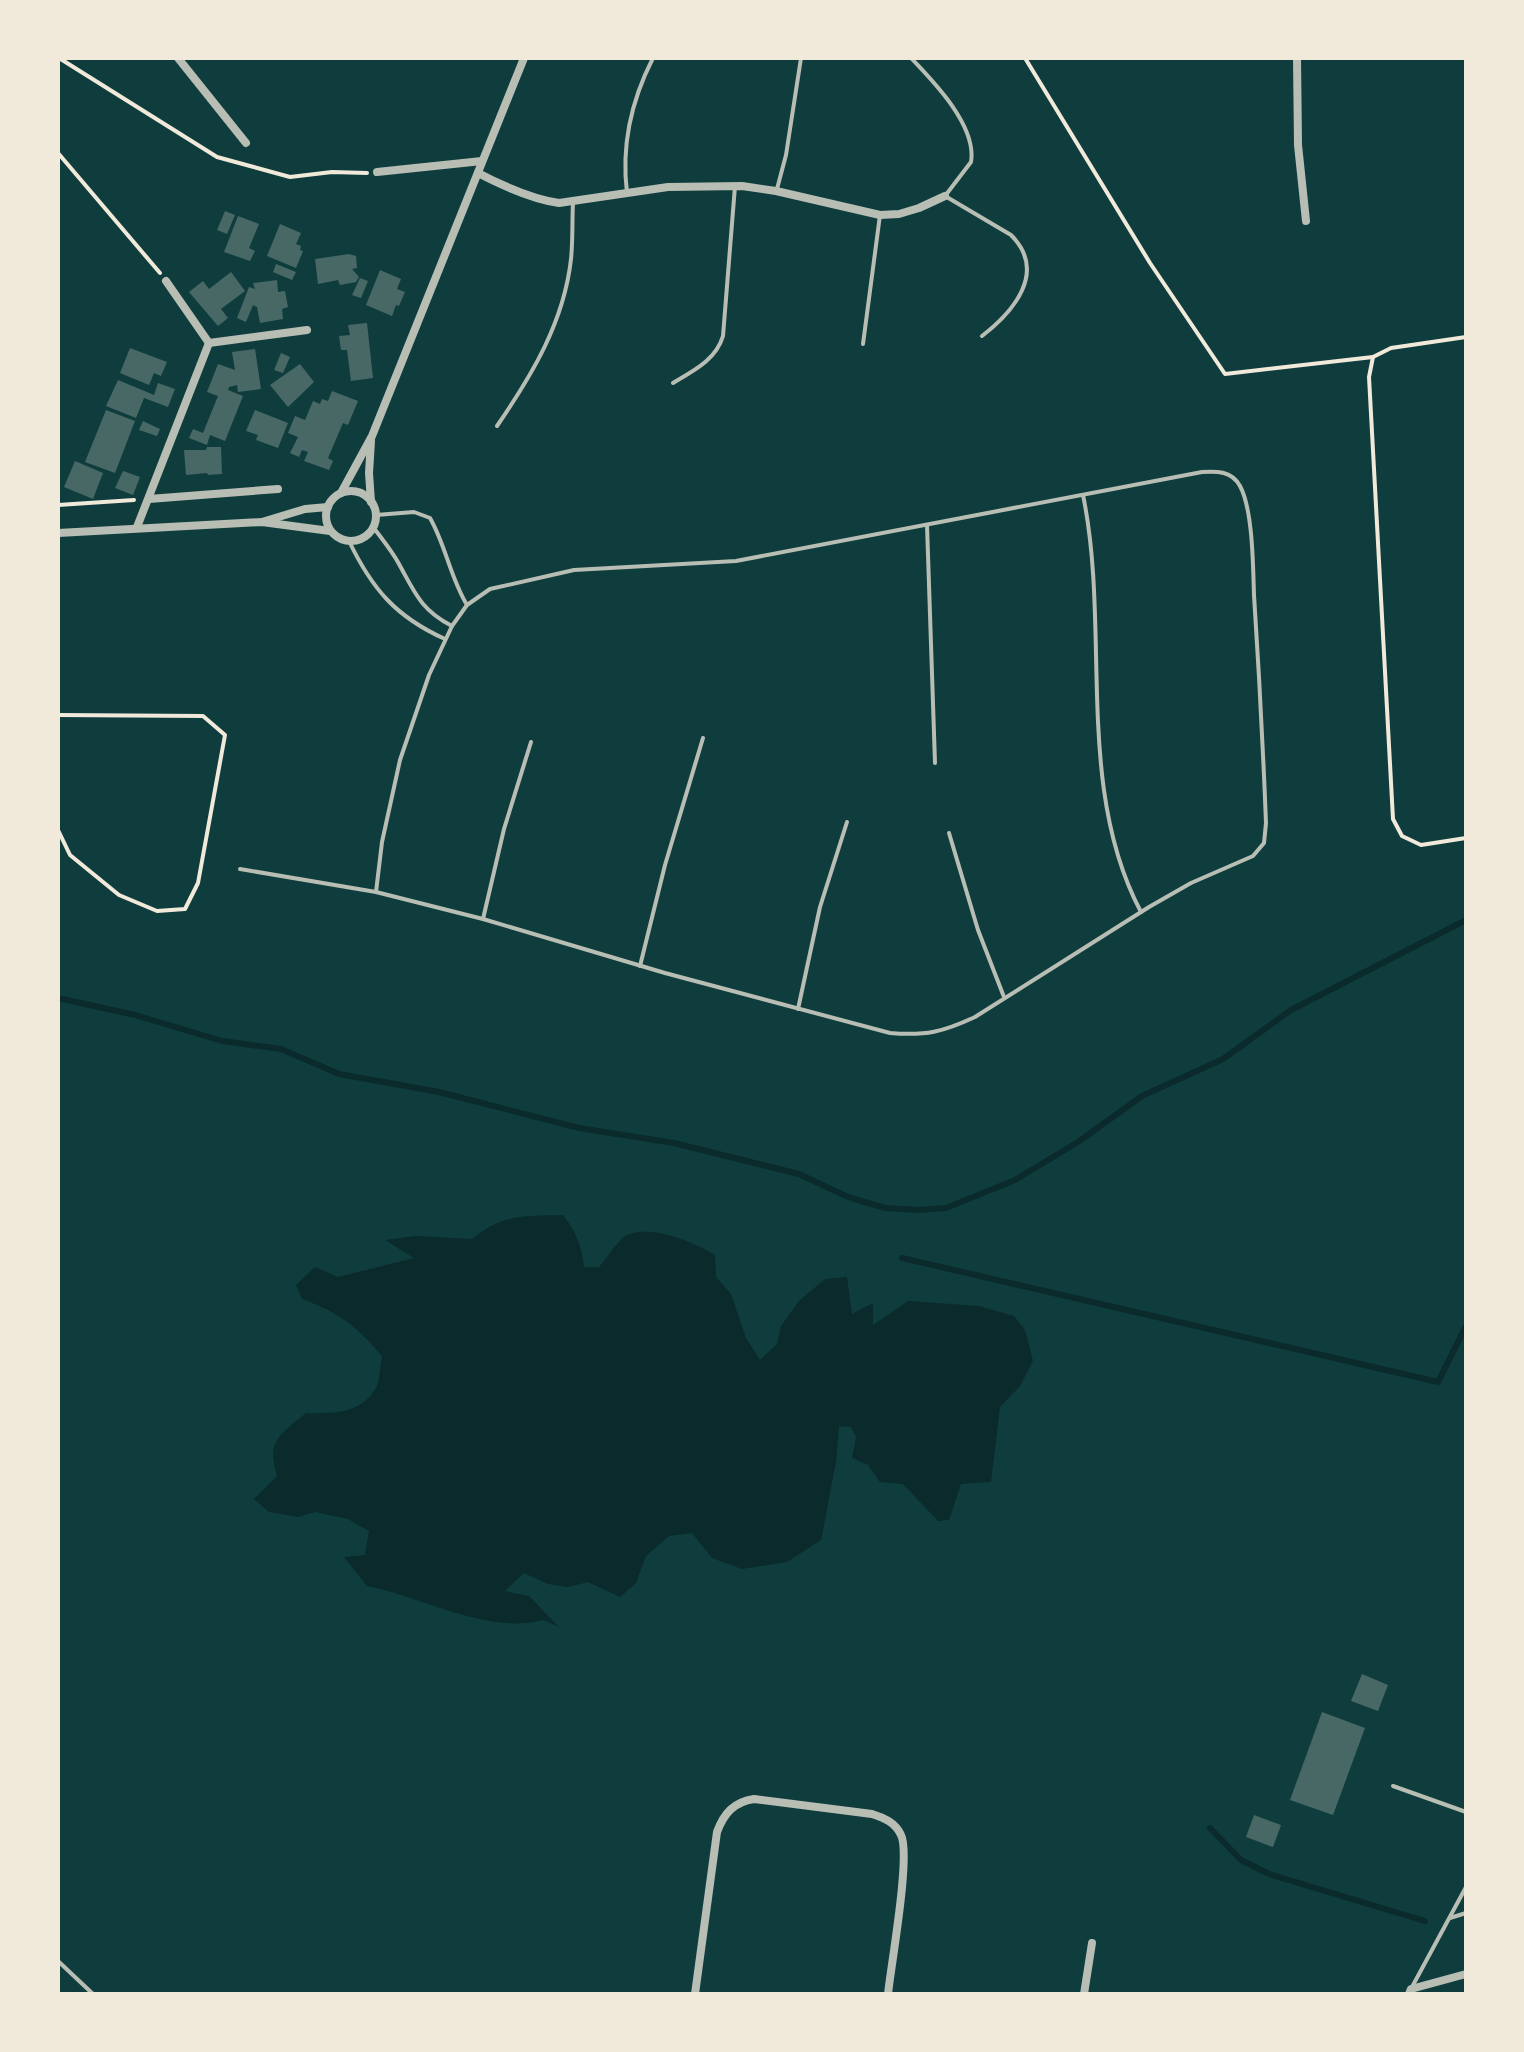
<svg xmlns="http://www.w3.org/2000/svg" width="1524" height="2052" font-family="'Asap Condensed',sans-serif">
<rect width="100%" height="100%" fill="#0f3d3e"/>
<path fill="#0a2a2b" d="M563 1215C576 1232 582 1246 584 1267H599C607 1258 615 1244 624 1237 646 1222 695 1242 715 1255L716 1277 731 1294 746 1338 760 1360 777 1344 781 1326 799 1301 825 1279 847 1277 852 1314 873 1303V1325L908 1301 979 1306 1014 1316 1025 1330 1033 1361 1020 1386 1000 1407 991 1482 961 1484 949 1520 938 1521 903 1484 880 1482 868 1465 852 1458 856 1437 851 1427 839 1426 836 1462 821 1540 787 1562 742 1569 712 1558 692 1533 669 1536 646 1556 636 1583 620 1597 588 1582 568 1587 548 1584 524 1573 505 1591 529 1596 559 1627 543 1620C488 1635 423 1597 367 1586L344 1557 365 1555 369 1531 348 1519 315 1512 298 1517 269 1512 254 1499 277 1476C266 1440 280 1435 306 1413 332 1414 361 1414 376 1388 380 1380 380 1366 382 1356 356 1326 340 1313 302 1299L296 1285 315 1267 338 1277 414 1258 385 1240 415 1236 472 1239C502 1214 525 1216 563 1215Z"/>
<g fill="none" stroke-linecap="round" stroke-linejoin="round">
<g stroke="#0a2a2b" stroke-width="6">
<path d="M58 998 135 1015 222 1041 281 1049 339 1074 439 1092 579 1128 674 1143 799 1174 848 1197 885 1208 919 1210 946 1208 1015 1180 1078 1142 1142 1096 1223 1059 1291 1010 1466 920"/>
<path d="M902 1258 1438 1382 1466 1326"/>
<path d="M1210 1828 1241 1860 1269 1874 1425 1921"/>
</g>
</g>
<g fill="#486865">
<path d="M225 211 235 215 227 234 217 230Z"/>
<path d="M238 216 259 224 249 248 255 251 250 261 224 252Z"/>
<path d="M280 224 301 233 296 244 301 246 300 250 303 251 296 268 267 256Z"/>
<path d="M349 254 356 256 357 268 352 269 359 277 356 282 340 285 338 280 318 284 315 259Z"/>
<path d="M276 264 296 272 292 280 273 272Z"/>
<path d="M380 270 401 279 397 289 405 292 399 306 396 305 392 316 366 305Z"/>
<path d="M231 272 245 291 221 309 228 318 218 326 189 292 203 281 209 289Z"/>
<path d="M360 278 368 281 361 298 352 295Z"/>
<path d="M277 280 278 292 285 291 288 307 282 309 283 319 260 323 257 307 253 305 246 322 237 318 249 287 255 289 253 283Z"/>
<path d="M367 323 373 378 351 381 347 350H341L339 336 350 335 348 325Z"/>
<path d="M130 348 167 362 161 376 154 373 149 385 120 373Z"/>
<path d="M255 349 261 389 238 392 237 385 229 387 228 390 243 396 225 441 210 435 207 445 189 438 193 429 203 433 218 396 207 392 218 364 235 370 232 352Z"/>
<path d="M281 353 290 357 283 373 274 370Z"/>
<path d="M300 364 314 382 288 407 270 385Z"/>
<path d="M118 380 154 395 158 383 175 389 168 407 144 398 136 418 106 406Z"/>
<path d="M332 391 358 401 348 425 343 423 328 458 333 461 329 470 304 461 308 452 302 450 299 457 290 453 298 437 288 433 295 416 305 420 313 401 320 404 322 399 328 401Z"/>
<path d="M106 410 135 421 115 473 85 462Z"/>
<path d="M255 410 288 423 278 448 256 440 258 435 246 431Z"/>
<path d="M143 421 160 429 157 436 139 430Z"/>
<path d="M207 447H221L222 474 208 475 207 473 186 475 184 450H206Z"/>
<path d="M75 461 103 473 93 499 64 487Z"/>
<path d="M123 471 140 477 133 495 115 488Z"/>
<path d="M1362 1674 1388 1685 1378 1711 1351 1701Z"/>
<path d="M1322 1712 1365 1728 1333 1815 1290 1800Z"/>
<path d="M1254 1815 1281 1825 1273 1847 1246 1837Z"/>
</g>
<g fill="none" stroke-linecap="round" stroke-linejoin="round">
<g stroke="#f1e9da" stroke-width="4">
<path d="M59 58 217 157 290 177 332 172 367 173"/>
<path d="M1025 58 1150 263 1225 374 1373 357"/>
<path d="M58 153 160 273"/>
<path d="M1466 337 1391 348 1373 357 1369 377 1393 819 1402 836 1421 845 1466 838"/>
<path d="M58 505 134 500"/>
<path d="M58 715 203 716 225 735 198 883 185 909 157 911 119 895 70 855 58 830"/>
</g>
<g stroke="#b8beb3" stroke-width="4">
<path d="M911 58C934 82 977 126 971 162L945 196 1011 235C1048 272 1013 312 982 336"/>
<path d="M777 189 786 155 801 58"/>
<path d="M627 193C621 145 631 101 653 58"/>
<path d="M863 344 880 215"/>
<path d="M673 383C693 371 716 360 723 336L735 186"/>
<path d="M497 426C532 375 564 322 571 259 573 240 572 221 573 203"/>
<path d="M1083 495C1111 630 1074 786 1141 912"/>
<path d="M376 515 414 512 430 518C446 546 450 577 467 605"/>
<path d="M927 525 935 763"/>
<path d="M373 527C382 539 392 551 399 564 415 593 421 610 452 626"/>
<path d="M349 541C372 589 396 617 445 639"/>
<path d="M949 833 978 930 1004 997"/>
<path d="M240 869 376 892 483 919 665 973 890 1033C926 1036 943 1032 975 1017L1149 907 1191 883 1253 856 1264 843 1266 823C1263 747 1259 671 1254 595 1253 567 1253 510 1240 486 1232 471 1217 471 1202 472L736 561 574 570 490 589 467 605 452 626 429 675 400 760 382 842 376 892"/>
<path d="M483 919 504 829 531 742"/>
<path d="M640 966 665 865 703 738"/>
<path d="M798 1009 820 907 847 822"/>
<path d="M1393 1786 1466 1812"/>
<path d="M1450 1918 1466 1913"/>
<path d="M58 1961 93 1994"/>
<path d="M1412 1987 1466 1887"/>
</g>
<g stroke="#b8beb3" stroke-width="8">
<path d="M178 58 246 143"/>
<path d="M1297 58 1298 145 1306 221"/>
<path d="M377 172 482 161"/>
<path d="M478 173C503 186 531 199 559 203L668 187 742 186 776 191 880 215 899 214 919 208 945 196"/>
<path d="M166 281 209 343"/>
<path d="M209 343 307 330"/>
<path d="M371 441 369 473 371 502"/>
<circle cx="351" cy="516" r="25"/>
<path d="M341 493 372 436 524 58"/>
<path d="M149 499 278 489"/>
<path d="M262 522 305 509 328 507"/>
<path d="M137 527 209 343"/>
<path d="M58 533 262 522 330 531"/>
<path d="M695 1994 717 1832C724 1813 734 1802 754 1799L872 1814C884 1818 895 1822 901 1835 911 1855 891 1965 888 1994"/>
<path d="M1084 1994 1092 1943"/>
<path d="M1409 1994 1411 1989 1466 1974"/>
</g>
</g>
<rect width="1524" height="2052" fill="none" stroke="#f1e9da" stroke-width="120"/>
</svg>
